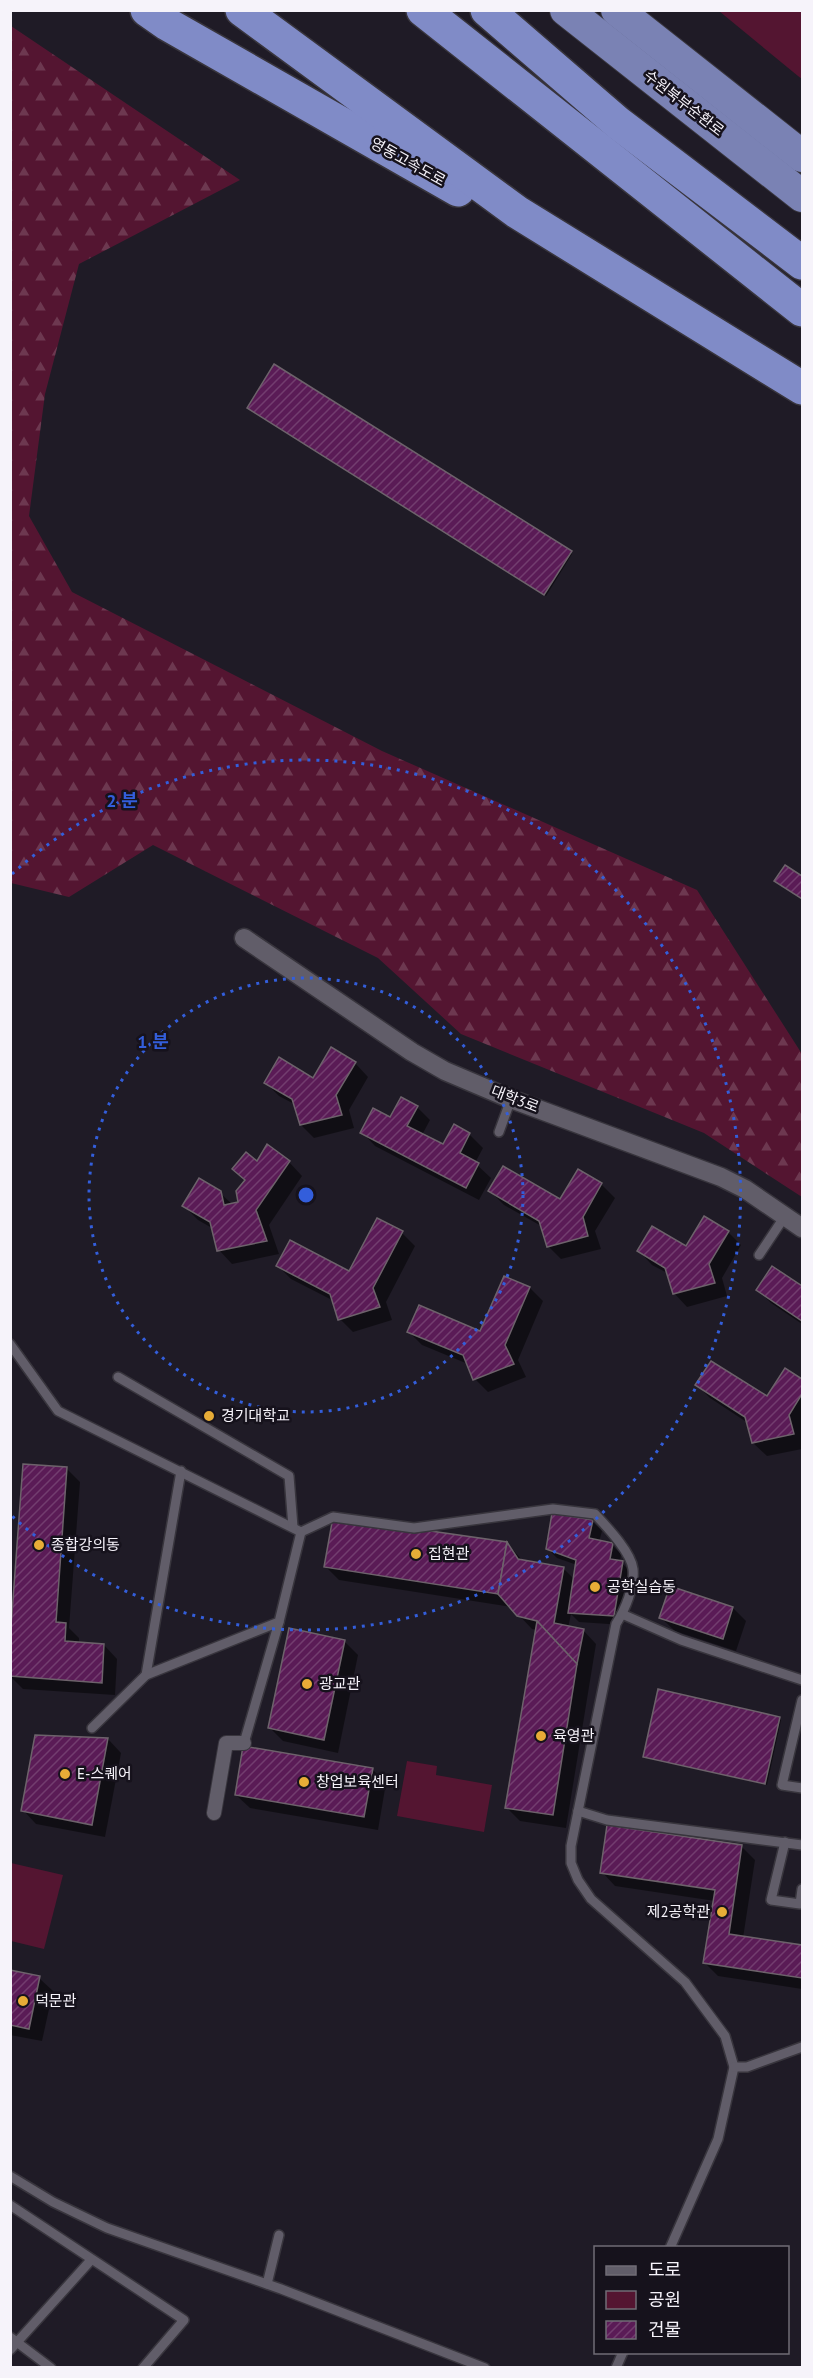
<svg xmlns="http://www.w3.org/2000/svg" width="813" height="2378" font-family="'PT Sans','Noto Sans KR',sans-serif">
<defs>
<pattern id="forest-firs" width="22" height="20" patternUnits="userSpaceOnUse" patternTransform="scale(1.5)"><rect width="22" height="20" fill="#541531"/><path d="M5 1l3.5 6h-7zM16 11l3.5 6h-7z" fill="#6d3850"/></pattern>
<pattern id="building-hatch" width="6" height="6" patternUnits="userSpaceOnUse" patternTransform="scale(1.5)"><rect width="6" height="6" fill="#5a1b56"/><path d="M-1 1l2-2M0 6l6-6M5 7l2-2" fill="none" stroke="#723d6f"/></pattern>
</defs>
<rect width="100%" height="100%" fill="#1f1b26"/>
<g fill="#541531">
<path d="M719 11H802V79L798 76Z"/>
<path d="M407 1761 437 1766 436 1775 492 1785 484 1832 397 1816Z"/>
<path d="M11 1863 63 1875 44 1949 11 1941Z"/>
</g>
<path fill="url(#forest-firs)" d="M11 26 240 180 79 264 45 394 29 516 72 592 382 751 697 890 802 1054V1197L704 1133 461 1034 378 958 153 845 69 897 11 883Z"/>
<g fill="#0007">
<path d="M250 409 571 553 572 554 546 596Z"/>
<path d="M355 1063 368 1077 349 1110 354 1128 314 1138 301 1125 296 1105 279 1096 266 1083 313 1080Z"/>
<path d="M417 1107 430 1120 422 1135 443 1146 454 1126 469 1134 483 1148 475 1163 491 1178 479 1200 375 1146 362 1132Z"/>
<path d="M289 1162 302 1176 269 1225 279 1254 232 1264 219 1250 212 1228 198 1220 184 1206 220 1193 232 1204 240 1203 246 1181 257 1163Z"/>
<path d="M578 1171 601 1184 615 1198 595 1231 601 1249 561 1259 548 1246 543 1227 504 1205 490 1191 560 1201Z"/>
<path d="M728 1232 741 1245 722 1278 727 1296 687 1307 674 1293 669 1274 652 1265 639 1251 686 1248Z"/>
<path d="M402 1233 415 1246 386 1302 392 1320 353 1332 340 1319 334 1301 291 1279 278 1266 350 1273Z"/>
<path d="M773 1268 802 1288V1324L771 1303 758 1290Z"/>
<path d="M530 1288 543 1301 518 1360 526 1377 488 1392 475 1379 468 1364 422 1345 409 1332 481 1333Z"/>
<path d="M785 1370 802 1381V1449L767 1456 753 1443 748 1423 710 1398 697 1385 767 1399Z"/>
<path d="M66 1468 80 1482 69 1628 79 1638V1644L104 1645 117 1659 115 1695 23 1689 10 1676V1660Z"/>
<path d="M592 1521 602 1531 599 1542 612 1545 621 1554 620 1562 632 1572 623 1625 579 1622 571 1614 568 1628 583 1630 596 1644 566 1828 520 1821 506 1807 537 1630 532 1629 511 1607 339 1580 326 1567 507 1543 523 1561 563 1568 575 1580 577 1565 557 1558 547 1548Z"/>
<path d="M733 1608 746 1621 736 1651 675 1631 661 1618Z"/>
<path d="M344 1641 358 1655 338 1753 283 1741 270 1728Z"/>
<path d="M780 1718 781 1720 767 1785 645 1756Z"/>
<path d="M108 1739 121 1753 105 1837 36 1824 23 1810Z"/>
<path d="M372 1769 386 1783 378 1830 250 1808 236 1795Z"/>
<path d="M742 1847 755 1860 743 1938 802 1947V1989L718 1976 705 1963 715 1901 615 1886 602 1872Z"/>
<path d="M11 1972 39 1978 53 1991 42 2041 10 2035Z"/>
</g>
<g fill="url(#building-hatch)" stroke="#6d626b" stroke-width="1.5">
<path d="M274 364 572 551 544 595 247 408Z"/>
<path d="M785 865 802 876V899L774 881Z"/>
<path d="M331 1047 356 1062 336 1095 342 1115 300 1125 292 1099 264 1083 279 1057 313 1078Z"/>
<path d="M401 1097 418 1106 407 1126 443 1144 454 1124 470 1133 460 1153 479 1163 466 1188 360 1133 373 1108 390 1117Z"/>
<path d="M267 1144 290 1161 256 1210 267 1241 217 1251 210 1222 182 1206 199 1178 221 1191 224 1205 238 1202 236 1191 245 1180 232 1169 246 1152 257 1161Z"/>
<path d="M503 1166 560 1199 578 1169 602 1183 583 1217 588 1236 547 1247 539 1221 488 1191Z"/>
<path d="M704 1216 729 1231 709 1264 715 1283 673 1294 665 1268 637 1251 652 1226 686 1246Z"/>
<path d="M377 1218 403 1231 373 1288 380 1307 338 1320 330 1294 276 1266 290 1240 349 1271Z"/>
<path d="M772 1266 802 1286V1321L756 1290Z"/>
<path d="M504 1276 530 1287 505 1345 514 1364 473 1380 463 1355 407 1332 419 1305 480 1331Z"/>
<path d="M711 1361 767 1396 785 1368 802 1379V1394L789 1415 794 1434 752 1443 745 1417 695 1385Z"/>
<path d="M23 1464 67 1467 56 1622 66 1623 65 1641 104 1644 102 1683 10 1676V1640Z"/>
<path d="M552 1513 593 1520 589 1538 613 1543 610 1559 623 1561 614 1616 568 1613 576 1560 546 1549Z"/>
<path d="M333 1517 507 1542 498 1594 324 1567Z"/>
<path d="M507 1542 518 1559 564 1567 554 1623 584 1629 577 1664 537 1621 517 1616 498 1594Z"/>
<path d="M670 1586 733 1607 723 1639 659 1618Z"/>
<path d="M537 1621 577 1664 553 1815 505 1808Z"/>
<path d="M289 1628 345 1640 324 1740 268 1728Z"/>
<path d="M658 1689 780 1717 765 1784 643 1757Z"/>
<path d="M35 1735 108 1738 92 1825 21 1811Z"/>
<path d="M243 1746 373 1768 364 1817 235 1795Z"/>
<path d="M607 1825 742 1845 729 1934 802 1945V1978L703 1963 715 1890 600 1873Z"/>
<path d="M10 1970 40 1976 29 2029 10 2025Z"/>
</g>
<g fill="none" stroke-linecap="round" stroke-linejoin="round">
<g stroke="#38353d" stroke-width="12">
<g id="service">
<path d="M499 1132 511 1099"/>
<path d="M759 1255 785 1216"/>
<path d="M10 1344 58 1411 301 1532 333 1517 414 1528 553 1509 595 1514C607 1527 631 1552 633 1569 635 1586 625 1610 616 1624L571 1846V1863L578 1880 591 1899 685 1982 725 2036 734 2067 718 2139 670 2248"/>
<path d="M118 1377 289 1476 293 1527"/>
<path d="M622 1614 681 1640 802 1680"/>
<path d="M146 1675 181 1471"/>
<path d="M802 1700 782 1785 802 1788"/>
<path d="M92 1728 146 1675 279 1622 301 1532"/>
<path d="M244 1743 279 1622"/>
<path d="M578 1811 607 1820 802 1845"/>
<path d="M785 1842 771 1900 800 1904 802 1889"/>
<path d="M734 2067H747L802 2047"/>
<path d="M10 2176 53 2202 107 2228 281 2289 485 2368"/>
<path d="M10 2205 184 2320 143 2368"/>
<path d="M267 2284 279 2235"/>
<path d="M10 2337 51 2368"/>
<path d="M10 2350 91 2260"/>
<path d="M616 2368 623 2352"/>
</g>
</g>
<g stroke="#38353d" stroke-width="16">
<path id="pedestrian" d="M214 1813 226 1743H244"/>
</g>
<g stroke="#38353d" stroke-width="21">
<path id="minor" d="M244 938 412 1052 445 1071 511 1099 721 1177 745 1189 802 1228"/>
</g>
<g stroke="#38353d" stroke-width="34">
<g id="trunk">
<path d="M566 10 802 196"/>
<path d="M617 10 802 156"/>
</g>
</g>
<g stroke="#38353d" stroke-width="36">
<g id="motorway">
<path d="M147 10 167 24 458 190"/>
<path d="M242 10 517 212 802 388"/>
<path d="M423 10 802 310"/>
<path d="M487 10 618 123 802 263"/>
</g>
</g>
<use href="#service" stroke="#615d69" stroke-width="9"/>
<use href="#pedestrian" stroke="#615d69" stroke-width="14"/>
<use href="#minor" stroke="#615d69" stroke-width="18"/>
<use href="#trunk" stroke="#7a82b4" stroke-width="32"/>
<use href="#motorway" stroke="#808bc7" stroke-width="33"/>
</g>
<g fill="none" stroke="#335edb" stroke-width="3" stroke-dasharray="3 6">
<circle cx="306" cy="1195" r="217"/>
<path d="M12 874A435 435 0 1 1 12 1516"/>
</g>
<g fill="#e7ac37" stroke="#16121c" stroke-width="2">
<circle cx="209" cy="1416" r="6"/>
<circle cx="39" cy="1545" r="6"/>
<circle cx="416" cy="1554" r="6"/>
<circle cx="595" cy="1587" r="6"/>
<circle cx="307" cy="1684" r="6"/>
<circle cx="541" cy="1736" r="6"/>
<circle cx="65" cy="1774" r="6"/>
<circle cx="304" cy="1782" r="6"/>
<circle cx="722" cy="1912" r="6"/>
<circle cx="23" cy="2001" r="6"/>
</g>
<g text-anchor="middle" stroke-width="5" stroke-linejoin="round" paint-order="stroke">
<g font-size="15" fill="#f6f3fa" stroke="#16121c">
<text transform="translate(684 103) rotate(38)" y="5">수원북부순환로</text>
<text transform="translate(408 162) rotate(29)" y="5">영동고속도로</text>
<text transform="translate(515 1099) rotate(21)" y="5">대학3로</text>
</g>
<g font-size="15" fill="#f6f3fa" stroke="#16121c" text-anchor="start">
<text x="221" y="1421">경기대학교</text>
<text x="51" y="1550">종합강의동</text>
<text x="428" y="1559">집현관</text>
<text x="607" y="1592">공학실습동</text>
<text x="319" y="1689">광교관</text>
<text x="553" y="1741">육영관</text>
<text x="77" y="1779">E-스퀘어</text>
<text x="316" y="1787">창업보육센터</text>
<text x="710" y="1917" text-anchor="end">제2공학관</text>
<text x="35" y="2006">덕문관</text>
</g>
</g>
<circle cx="306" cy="1195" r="9" fill="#335edb" stroke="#16121c" stroke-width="3"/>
<g font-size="18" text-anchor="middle" font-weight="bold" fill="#335edb" stroke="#16121c" stroke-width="5" stroke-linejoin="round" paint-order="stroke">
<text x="122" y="807">2 분</text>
<text x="153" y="1048">1 분</text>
</g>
<rect width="813" height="2378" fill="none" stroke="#f6f3fa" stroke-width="24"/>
<rect x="594" y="2246" width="195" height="108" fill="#16121c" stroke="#706c75" stroke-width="1.5"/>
<rect x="606" y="2266" width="30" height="9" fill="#615d69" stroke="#706c75" stroke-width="1.5"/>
<text x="648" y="2276" font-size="18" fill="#f6f3fa">도로</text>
<rect x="606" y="2291" width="30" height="18" fill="#541531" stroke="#706c75" stroke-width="1.5"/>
<text x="648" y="2306" font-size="18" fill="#f6f3fa">공원</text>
<rect x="606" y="2321" width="30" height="18" fill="url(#building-hatch)" stroke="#706c75" stroke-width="1.5"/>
<text x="648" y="2336" font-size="18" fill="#f6f3fa">건물</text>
</svg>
